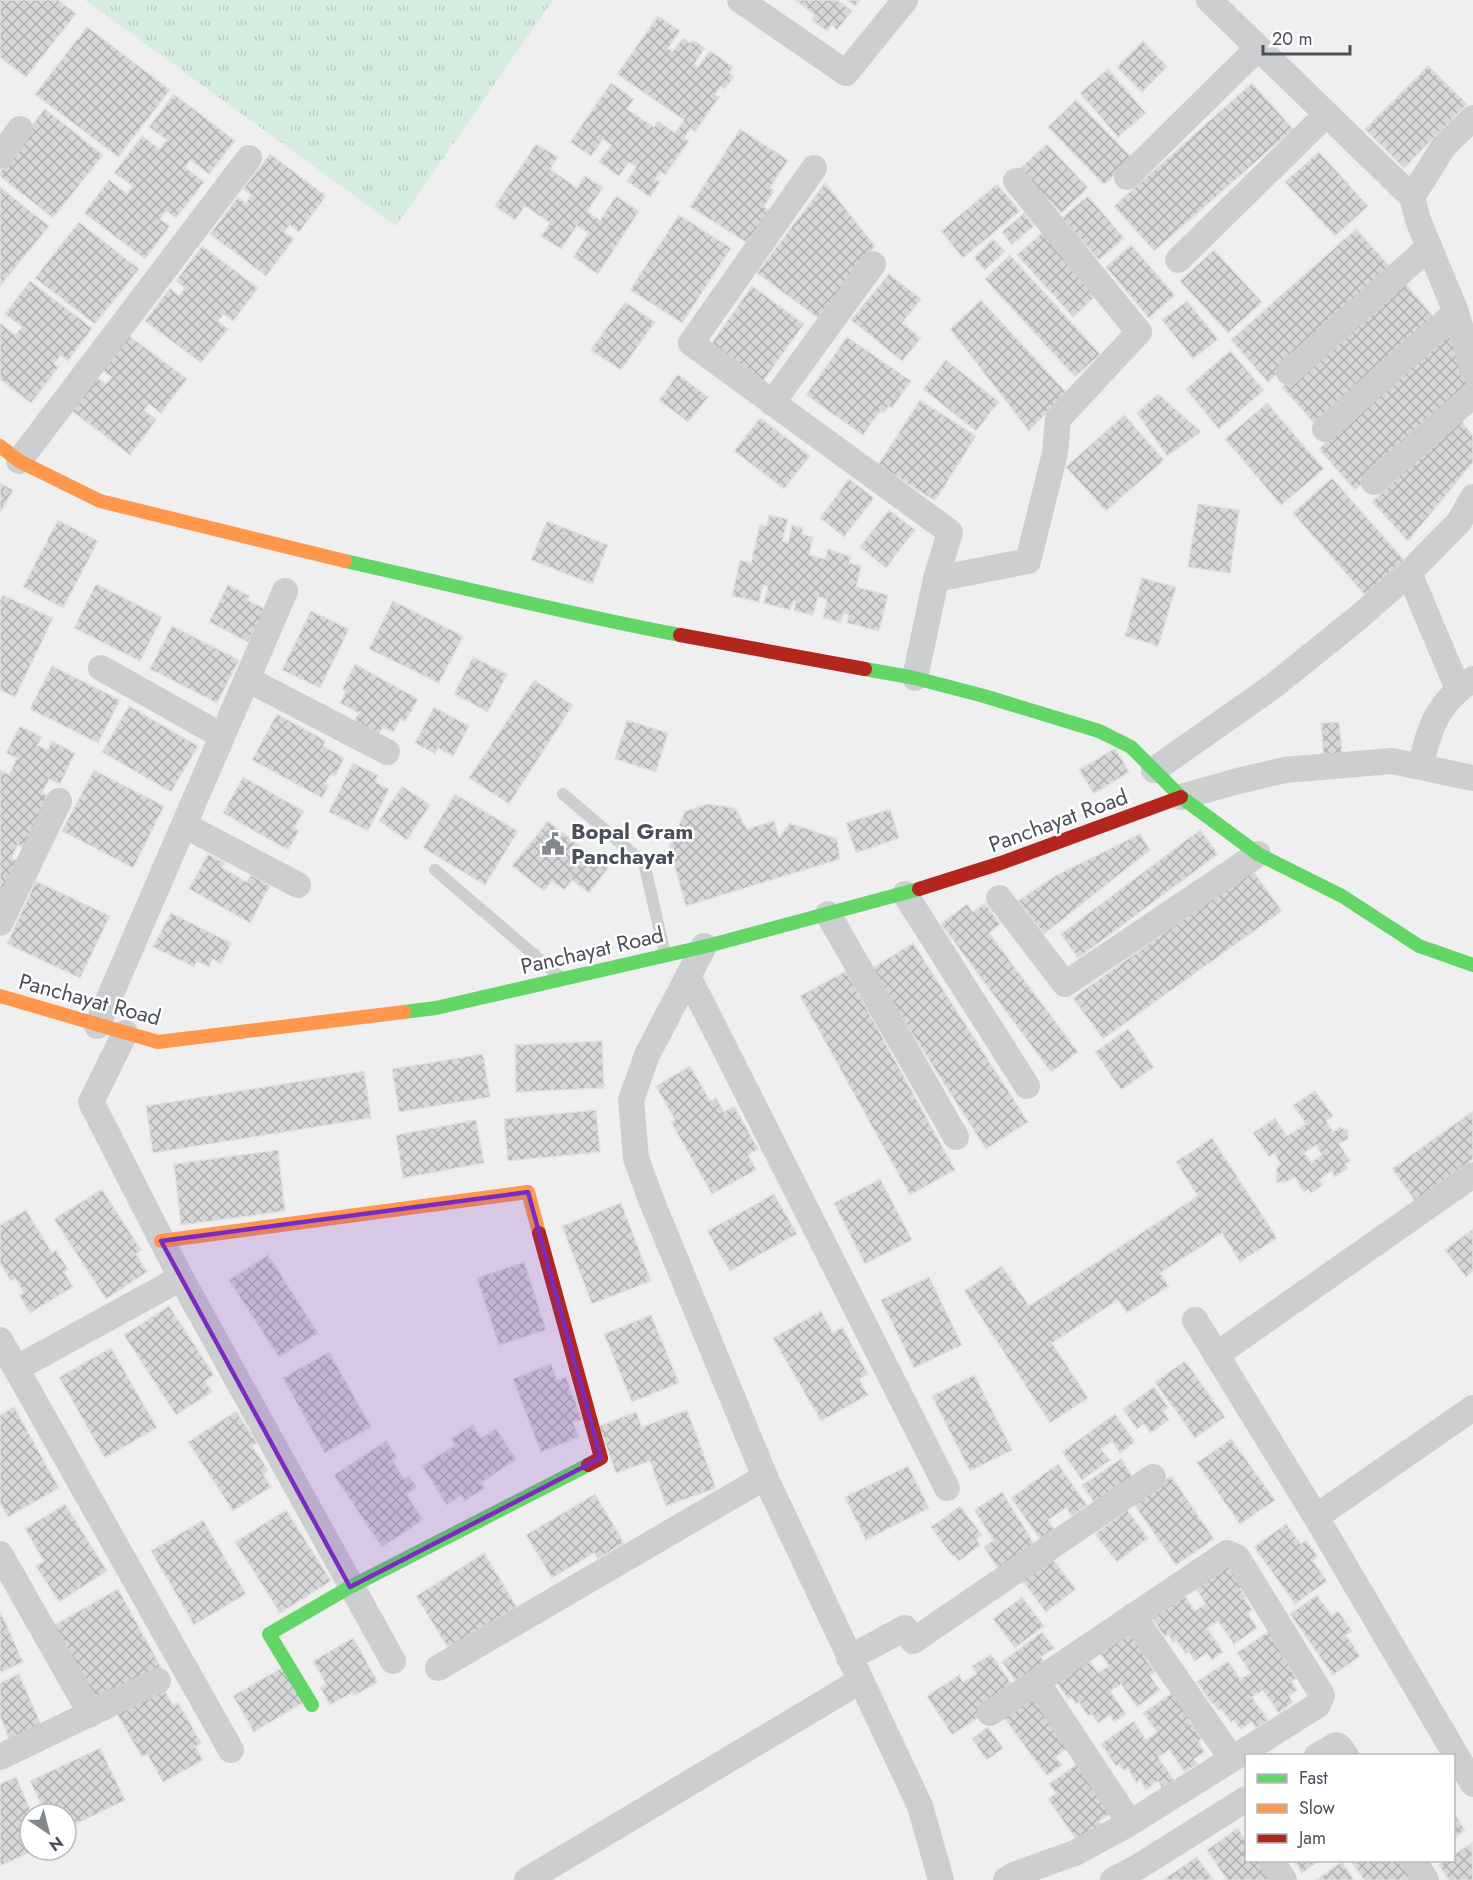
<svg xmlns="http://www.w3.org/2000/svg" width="1473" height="1880" font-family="Jost,sans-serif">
<defs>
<pattern id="grass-tufts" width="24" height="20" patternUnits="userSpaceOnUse" patternTransform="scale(1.5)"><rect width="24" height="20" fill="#d7ece0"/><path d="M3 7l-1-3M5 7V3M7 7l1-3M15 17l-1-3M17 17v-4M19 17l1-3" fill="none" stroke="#baccc2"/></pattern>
<pattern id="building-cross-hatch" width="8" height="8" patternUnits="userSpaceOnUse" patternTransform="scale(1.5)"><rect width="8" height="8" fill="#d7d7d9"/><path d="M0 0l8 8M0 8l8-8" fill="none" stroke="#b0b1b3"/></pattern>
</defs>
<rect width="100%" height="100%" fill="#f0efef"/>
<path fill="url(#grass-tufts)" d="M85 0H553L396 226Z"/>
<g fill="url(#building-cross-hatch)" stroke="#e1e1e2" stroke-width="1.5" fill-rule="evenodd">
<path d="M0 0H58L76 14 26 77 0 57Z"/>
<path d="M795 0H837L852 11 837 30 831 25 827 31 812 20 815 15Z"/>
<path d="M847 0H860L855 6Z"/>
<path d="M658 16 680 31 668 48 673 51 683 38 690 43 693 40 705 48 694 64 698 67 710 51 733 67 729 73 734 76 725 89 721 86 715 94 719 97 695 132 691 128 684 138 689 141 665 175 661 172 655 179 660 182 650 197 627 181 636 167 629 162 619 176 599 162 611 145 603 139 591 156 570 142 611 83 634 99 627 109 654 127 658 121 675 133 684 120 617 74Z"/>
<path d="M87 27 170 90 118 157 35 94Z"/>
<path d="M1143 41 1167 67 1142 92 1117 67Z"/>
<path d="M1428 66 1467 104 1404 168 1365 129Z"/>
<path d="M1108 69 1146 113 1118 137 1080 93Z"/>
<path d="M1252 83 1293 129 1154 251 1114 206Z"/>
<path d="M174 94 235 141 209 174 190 160 185 167 204 182 176 218 166 211 160 219 170 226 145 259 84 213 109 180 127 194 133 186 114 173 142 136 160 149 167 140 149 127Z"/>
<path d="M1076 100 1132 158 1104 185 1048 127Z"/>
<path d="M45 109 103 155 53 218 0 176V172L5 166 1 163Z"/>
<path d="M740 129 788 160 770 188 774 191 764 207 770 211 749 244 690 207Z"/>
<path d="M536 144 558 157 550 169 577 188 585 176 603 187 587 212 600 220 616 196 639 211 598 274 573 257 589 233 577 226 561 249 541 236 550 223 525 206 515 220 495 206Z"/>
<path d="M1047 144 1088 188 1061 213 1019 169Z"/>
<path d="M1319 152 1368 206 1335 236 1285 182Z"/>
<path d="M270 154 326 196 299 232 290 225 284 232 294 239 266 276 210 234 238 197 246 203 251 195 243 189Z"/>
<path d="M825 183 875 246 818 318 757 273Z"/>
<path d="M997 184 1020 211 963 258 941 231Z"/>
<path d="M0 187 49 226 0 286Z"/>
<path d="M1088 196 1124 238 1099 260 1062 218Z"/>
<path d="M1024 213 1034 226 1012 245 1002 232Z"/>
<path d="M679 215 731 248 682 323 630 290Z"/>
<path d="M79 222 139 269 95 324 35 278Z"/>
<path d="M1356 229 1393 270 1268 382 1231 340Z"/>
<path d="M1043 232 1098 294 1073 317 1017 255Z"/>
<path d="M993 239 1005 251 985 270 974 258Z"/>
<path d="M1131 245 1175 295 1149 318 1106 267Z"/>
<path d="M202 246 258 288 233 321 224 314 218 321 228 329 201 363 145 321 170 288 179 296 185 288 176 281Z"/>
<path d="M1214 250 1262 302 1228 333 1180 281Z"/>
<path d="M1010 255 1100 354 1075 377 985 279Z"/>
<path d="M889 274 921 299 902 323 921 338 902 361 851 320Z"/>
<path d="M30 281 92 328 68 361 61 355 54 364 59 367 31 403 0 379V323L15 335 22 327 5 314Z"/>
<path d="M1403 281 1437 321 1317 426 1282 387Z"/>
<path d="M752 286 804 324 761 384 709 347Z"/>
<path d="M981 300 1066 392 1029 431 950 329Z"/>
<path d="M1187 301 1218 339 1193 359 1162 320Z"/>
<path d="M625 302 655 322 621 370 591 350Z"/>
<path d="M1448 333 1473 388 1355 490 1319 449Z"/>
<path d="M128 335 187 379 161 413 149 404 144 410 156 420 130 455 71 410 96 377 106 384 112 377 101 370Z"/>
<path d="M847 337 911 381 892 408 889 406 883 413 880 411 863 435 806 395Z"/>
<path d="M1230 351 1264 390 1219 429 1186 389Z"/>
<path d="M946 360 999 402 976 431 923 389Z"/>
<path d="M678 374 708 397 688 422 659 400Z"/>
<path d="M1158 394 1201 432 1167 456 1137 413Z"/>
<path d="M920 400 976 436 935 501 878 465Z"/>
<path d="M1267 403 1324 469 1281 505 1225 439Z"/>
<path d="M1124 415 1164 460 1106 511 1066 467Z"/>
<path d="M760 418 810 456 784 489 734 451Z"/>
<path d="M1460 419 1473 436V462L1408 541 1372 502Z"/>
<path d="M1332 478 1404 560 1365 595 1293 513Z"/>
<path d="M849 479 874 498 844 537 820 518Z"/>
<path d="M0 483 13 490 0 513Z"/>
<path d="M1198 504 1239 510 1230 573 1188 567Z"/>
<path d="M889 510 915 530 886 568 860 547Z"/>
<path d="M769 515 788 519 782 541 788 543 792 525 803 528 802 534 813 537 809 555 825 559 828 549 851 557 849 563 861 566 856 587 888 595 879 631 847 623 849 615 843 614 841 622 823 618 827 599 818 597 813 615 794 611 796 601H793L790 610 764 603 768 586 763 585 759 602 732 596 740 560 751 563 760 525 767 526Z"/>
<path d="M58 520 98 541 63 608 23 587Z"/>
<path d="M547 521 608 545 592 584 531 560Z"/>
<path d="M1142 578 1176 587 1158 646 1125 636Z"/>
<path d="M96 584 162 617 140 661 74 628Z"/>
<path d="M228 585 250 596 247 600 269 611 256 627 248 642 209 622Z"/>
<path d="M3 595 53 618 15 697 0 690V601Z"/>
<path d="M393 601 463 636 439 683 369 649Z"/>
<path d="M311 611 349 629 320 688 282 670Z"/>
<path d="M172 626 239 660 217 703 150 669Z"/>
<path d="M473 657 507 674 488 712 454 694Z"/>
<path d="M355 664 418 699 405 722 400 720 393 732 383 727 379 734 354 721 359 713 340 703 346 691 342 689Z"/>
<path d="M52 666 120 700 98 743 30 709Z"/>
<path d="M534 680 573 705 509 804 469 778Z"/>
<path d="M129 706 198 746 171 792 102 752Z"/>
<path d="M434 707 469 726 453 756 438 748 435 754 415 743Z"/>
<path d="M277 714 326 741 323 746 344 758 335 776 331 774 325 784 329 786 322 798 252 760Z"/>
<path d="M627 720 668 733 656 772 615 759Z"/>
<path d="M1339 722 1343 760 1324 762 1321 723Z"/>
<path d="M20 726 42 737 37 745 47 750 52 741 75 753 60 784 49 779 42 793 53 799 27 849 18 845 11 858 20 862 0 903V770L9 775 17 758 6 753Z"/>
<path d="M1115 748 1129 772 1094 794 1079 770Z"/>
<path d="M353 763 378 775 375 782 389 789 368 831 329 812Z"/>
<path d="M94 770 164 806 133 868 62 831Z"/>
<path d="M243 777 304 811 294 828 299 831 288 850 223 813Z"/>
<path d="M402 786 430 805 407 840 379 821Z"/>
<path d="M455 794 518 831 485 885 423 848Z"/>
<path d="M708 804 735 808 747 829 774 821 779 837 790 823 837 839 840 859 686 906 669 847 685 811Z"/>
<path d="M890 809 899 838 856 853 846 823Z"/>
<path d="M548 821 608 868 589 893 572 880 564 890 552 881 544 891 512 866Z"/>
<path d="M1200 830 1218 854 1078 958 1061 934Z"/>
<path d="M1140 834 1150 850 1044 934 1018 901 1057 875Z"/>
<path d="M208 854 225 863 222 868 247 882 251 875 270 886 250 923 189 889Z"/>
<path d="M1252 870 1282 911 1103 1039 1073 998Z"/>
<path d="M36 881 110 916 80 978 7 944Z"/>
<path d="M985 903 1000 924 989 933 1078 1052 1051 1072 941 924 967 904 973 912Z"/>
<path d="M171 913 231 943 221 964 213 959 209 967 197 961 194 967 153 947Z"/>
<path d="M913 943 1028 1122 986 1149 871 969Z"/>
<path d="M846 971 955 1170 910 1195 800 996Z"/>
<path d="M1128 1029 1154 1067 1121 1090 1095 1052Z"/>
<path d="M602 1041 604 1088 516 1092 515 1045Z"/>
<path d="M483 1054 490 1097 399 1112 392 1069Z"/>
<path d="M690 1066 710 1101 716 1098 724 1112 734 1106 758 1149 748 1155 756 1170 712 1194 671 1122 675 1120 656 1086Z"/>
<path d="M364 1071 371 1118 153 1153 146 1106Z"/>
<path d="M1315 1091 1333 1116 1326 1121 1333 1132 1340 1127 1348 1131V1139L1339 1144 1350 1161 1345 1164 1348 1168 1335 1177 1331 1171 1319 1180 1323 1185 1311 1193 1308 1189 1304 1192 1295 1177 1286 1182H1276L1277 1167 1281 1164 1274 1153 1269 1157 1253 1133 1275 1118 1287 1136 1306 1124 1293 1105ZM1316 1145 1322 1155 1311 1162 1304 1153Z"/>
<path d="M596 1110 600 1152 508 1161 504 1119Z"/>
<path d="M1473 1111V1159L1415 1201 1392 1169Z"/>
<path d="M476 1120 484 1163 403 1178 396 1135Z"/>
<path d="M1212 1138 1277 1238 1240 1262 1222 1233 1160 1273 1169 1286 1127 1313 1118 1300 1052 1343 1088 1398 1050 1423 964 1291 1002 1266 1029 1306 1198 1196 1176 1162Z"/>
<path d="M278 1150 285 1211 181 1225 174 1164Z"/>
<path d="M880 1179 912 1240 865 1264 834 1203Z"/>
<path d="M102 1189 141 1250 136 1254 147 1272 106 1299 54 1219Z"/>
<path d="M774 1194 797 1234 730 1271 707 1231Z"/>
<path d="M621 1203 651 1281 592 1304 562 1226Z"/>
<path d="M26 1210 52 1253 56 1250 68 1269 64 1272 73 1287 30 1313 19 1295 24 1293 15 1278 11 1281 0 1263V1225Z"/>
<path d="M1473 1229V1271L1466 1277 1445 1250Z"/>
<path d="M268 1255 318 1333 279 1357 229 1280Z"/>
<path d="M524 1262 546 1330 499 1345 477 1278Z"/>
<path d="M929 1277 962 1345 914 1368 881 1300Z"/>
<path d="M169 1306 214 1375 205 1381 212 1392 176 1415 124 1335Z"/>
<path d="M821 1311 833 1333 842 1327 868 1374 859 1379 868 1395 821 1421 773 1338Z"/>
<path d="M651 1315 679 1383 632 1402 604 1334Z"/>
<path d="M111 1348 157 1428 105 1458 59 1377Z"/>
<path d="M329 1352 371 1427 325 1453 283 1378Z"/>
<path d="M1185 1361 1225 1417 1195 1438 1155 1382Z"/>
<path d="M551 1364 557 1380 566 1377 582 1420 573 1422 579 1437 541 1452 513 1379Z"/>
<path d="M974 1375 1012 1450 970 1471 932 1396Z"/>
<path d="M1154 1387 1168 1407 1163 1411 1169 1420 1151 1433 1144 1424 1137 1429 1123 1409Z"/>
<path d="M14 1407 59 1488 8 1517 0 1503V1415Z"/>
<path d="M687 1410 716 1488 666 1506 650 1461 616 1473 599 1426 636 1412 642 1427Z"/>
<path d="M236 1411 257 1443 252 1446 268 1470 263 1474 271 1487 233 1511 188 1442Z"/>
<path d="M1115 1414 1135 1442 1120 1453 1112 1441 1101 1449 1110 1460 1082 1480 1062 1452Z"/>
<path d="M473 1425 481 1438 496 1429 516 1459 481 1483 485 1488 465 1501 461 1495 447 1505 422 1466 455 1445 451 1439Z"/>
<path d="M1231 1439 1275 1500 1240 1524 1197 1463Z"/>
<path d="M386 1441 397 1457 392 1460 404 1479 409 1476 417 1488 406 1494 423 1520 382 1547 334 1475Z"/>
<path d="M1121 1459 1134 1479 1095 1504 1082 1485Z"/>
<path d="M1058 1464 1087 1505 1072 1516 1066 1508 1048 1520 1054 1529 1040 1539 1011 1498Z"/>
<path d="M908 1466 929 1508 866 1540 845 1497Z"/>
<path d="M1171 1476 1214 1539 1176 1565 1133 1503Z"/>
<path d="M1002 1492 1035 1545 998 1569 984 1547 994 1540 974 1510Z"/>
<path d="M595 1494 624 1543 598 1559 594 1553 552 1578 526 1535Z"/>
<path d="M65 1504 107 1571 59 1602 36 1566 44 1561 25 1529Z"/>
<path d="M960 1506 982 1535 976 1539 980 1545 959 1561 954 1555 952 1556 931 1527Z"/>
<path d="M286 1510 331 1581 280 1613 235 1542Z"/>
<path d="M1127 1510 1148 1538 1117 1562 1095 1534Z"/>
<path d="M203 1520 246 1594 194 1625 151 1551Z"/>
<path d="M1286 1524 1301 1544 1306 1540 1317 1556 1312 1560 1327 1581 1295 1604 1254 1547Z"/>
<path d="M484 1553 517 1607 448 1648 416 1596Z"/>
<path d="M1051 1557 1076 1589 1046 1612 1021 1579Z"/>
<path d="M1226 1562 1243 1587 1240 1589 1246 1597 1244 1598 1252 1610 1247 1613 1257 1628 1234 1644 1218 1621 1207 1628 1223 1652 1212 1660 1207 1653 1195 1661 1189 1652 1186 1654 1176 1640 1173 1642 1168 1634 1165 1637 1150 1615 1183 1593 1195 1611 1206 1604 1193 1585Z"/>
<path d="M118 1589 162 1669 99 1705 54 1625Z"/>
<path d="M1317 1595 1332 1616 1338 1611 1352 1631 1346 1635 1360 1656 1333 1675 1290 1614Z"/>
<path d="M1022 1597 1044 1626 1015 1648 993 1619Z"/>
<path d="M0 1611 23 1662 1 1672 0 1671Z"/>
<path d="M1129 1624 1149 1659 1146 1660 1155 1672 1150 1676 1160 1690 1137 1707 1121 1684 1110 1691 1126 1714 1114 1722 1110 1715 1098 1723 1092 1714 1088 1716 1079 1702 1076 1704 1071 1697 1068 1699 1053 1677 1086 1655 1098 1673 1109 1666 1096 1647Z"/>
<path d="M1269 1631 1296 1678 1292 1682 1297 1690 1289 1696 1293 1702 1279 1713 1263 1690 1252 1697 1268 1720 1256 1728 1252 1722 1240 1729 1234 1720 1231 1722 1221 1709 1218 1710 1214 1703 1212 1704 1197 1682 1228 1661 1240 1679 1251 1673 1237 1653Z"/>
<path d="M1042 1632 1054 1648 1041 1657 1045 1664 1018 1684 1002 1662Z"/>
<path d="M353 1638 378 1682 354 1696 352 1693 330 1705 320 1687 326 1684 313 1661Z"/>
<path d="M991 1654 1017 1692 952 1735 927 1696 959 1675 963 1682 977 1674 972 1666Z"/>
<path d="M283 1667 304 1702 254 1732 233 1696Z"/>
<path d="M19 1674 43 1729 11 1743 0 1716V1683Z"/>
<path d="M163 1687 173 1705 178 1703 201 1743 195 1747 203 1760 163 1782 147 1754 142 1757 117 1714Z"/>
<path d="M1040 1692 1069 1747 1055 1757 1062 1765 1047 1776 1004 1718Z"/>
<path d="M1173 1692 1191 1718 1188 1720 1202 1738 1198 1742 1205 1752 1194 1759 1197 1764 1185 1772 1169 1750 1158 1757 1174 1780 1162 1788 1158 1781 1146 1790 1140 1780 1137 1783 1127 1768 1124 1771 1119 1764 1116 1766 1101 1744 1134 1721 1146 1740 1157 1732 1143 1713Z"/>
<path d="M988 1727 1003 1748 987 1760 972 1739Z"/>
<path d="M100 1748 125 1800 66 1829V1814H46L30 1781Z"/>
<path d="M1078 1763 1113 1812 1099 1821 1104 1828 1080 1845 1048 1799 1056 1793 1049 1784Z"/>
<path d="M16 1777 32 1814H30V1850H35L0 1866V1784Z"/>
<path d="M1454 1813 1465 1830 1454 1838Z"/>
<path d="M1238 1828 1246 1842V1860H1259L1272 1880H1227L1207 1850Z"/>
<path d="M1472 1843 1473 1880H1449L1439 1865 1446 1860H1454V1855Z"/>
<path d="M1197 1857 1213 1880H1165L1164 1879Z"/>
<path d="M1294 1860H1320L1302 1873Z"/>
<path d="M1350 1860H1399L1412 1880H1364Z"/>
<path d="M1342 1862 1354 1880H1316Z"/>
</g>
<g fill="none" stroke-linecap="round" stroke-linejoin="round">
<g stroke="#ccced0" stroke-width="12">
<path d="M563 794 644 863 665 954"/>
<path d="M435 870 559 976"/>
</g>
<g stroke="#ccced0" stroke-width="26">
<path d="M740 0 846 73 905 0"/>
<path d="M1209 0 1412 197"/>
<path d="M1473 118 1444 146 1412 197 1418 220 1456 312 1473 371"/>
<path d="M0 156 20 129"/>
<path d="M814 168 691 343 950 532 936 579 915 678"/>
<path d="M1127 177 1258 48"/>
<path d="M1178 260 1327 114"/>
<path d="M1289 372 1429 247"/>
<path d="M772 403 873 264"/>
<path d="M1325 429 1456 312"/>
<path d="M19 461 249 158"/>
<path d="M1374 482 1473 395"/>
<path d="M1409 573 1458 689"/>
<path d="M936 579 1028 561 1055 453 1058 419 1139 332 1016 181"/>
<path d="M101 668 222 736"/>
<path d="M247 679 387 752"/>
<path d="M1421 765C1429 727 1438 702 1473 679"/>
<path d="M1154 770 1272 687 1359 617 1409 573 1459 522 1473 497"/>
<path d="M1181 797 1238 781 1285 770 1392 761 1473 778"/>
<path d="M184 825 298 885"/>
<path d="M905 894 1027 1086"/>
<path d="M999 898 1065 984 1258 854"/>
<path d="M828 914 956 1137"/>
<path d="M0 923 59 801"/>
<path d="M704 946 647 1055 631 1100 636 1158 650 1197 765 1477 920 1806 941 1880"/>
<path d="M688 976 947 1488"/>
<path d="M97 1026 285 591"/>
<path d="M125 1033 91 1102 181 1278 393 1661"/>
<path d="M1195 1320 1316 1517 1473 1784"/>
<path d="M0 1340 231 1750"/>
<path d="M1216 1355 1473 1175"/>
<path d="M17 1368 181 1278"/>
<path d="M1316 1517 1473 1408"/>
<path d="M0 1554 91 1714"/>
<path d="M1133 1616 1232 1759"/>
<path d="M849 1658 905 1628 913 1641 1153 1477"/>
<path d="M438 1668 765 1477"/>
<path d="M1037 1682 1130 1823"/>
<path d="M990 1713 1227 1553 1237 1557 1322 1695 1318 1705 1130 1823 1075 1853 1016 1874 1006 1880"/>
<path d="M1317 1756 1336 1745 1340 1747 1346 1756"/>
<path d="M0 1757 158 1681"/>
<path d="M1271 1860 1284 1880"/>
<path d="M1413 1860 1426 1880"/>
<path d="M527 1880 860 1681"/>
<path d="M1113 1880 1138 1867 1246 1799"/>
</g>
<g stroke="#63d668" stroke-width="14">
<path d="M345 561C457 586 568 614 680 635"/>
<path d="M865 669 915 678 984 696 1099 731 1131 747 1181 797 1258 854 1342 896 1419 946 1473 965"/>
<path d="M404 1012 436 1008 711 945 919 889"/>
<path d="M312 1705 269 1634 350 1587 588 1465"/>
</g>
<g stroke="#ff974d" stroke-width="14">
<path d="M0 446 19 461 100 501 345 561"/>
<path d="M0 996 158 1042 404 1012"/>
<path d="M161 1241 528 1192 539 1233"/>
</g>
<g stroke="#b3261e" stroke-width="14">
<path d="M680 635 865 669"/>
<path d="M919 889 1001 863 1181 797"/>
<path d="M539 1233 601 1458 588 1465"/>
</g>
</g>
<path fill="#7b2cbf" fill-opacity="0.2" stroke="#7b2cbf" stroke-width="4.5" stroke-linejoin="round" d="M528 1192 601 1458 350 1587 161 1241Z"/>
<defs>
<g id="civic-bare" transform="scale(1.8)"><path d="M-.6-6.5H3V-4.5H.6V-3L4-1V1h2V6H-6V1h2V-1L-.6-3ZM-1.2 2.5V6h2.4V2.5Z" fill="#83888e" stroke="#fff" stroke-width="2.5" paint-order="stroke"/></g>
</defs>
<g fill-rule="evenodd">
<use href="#civic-bare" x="553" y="844"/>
</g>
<g text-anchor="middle" stroke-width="5" stroke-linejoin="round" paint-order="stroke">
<g font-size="22" fill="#495059" stroke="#fff">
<text transform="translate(1058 820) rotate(-20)" y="8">Panchayat Road</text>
<text transform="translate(592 950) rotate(-13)" y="8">Panchayat Road</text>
<text transform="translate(90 999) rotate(15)" y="8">Panchayat Road</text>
</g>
<g font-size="22" font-weight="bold" fill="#495059" stroke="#fff" text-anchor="start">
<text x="571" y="839">Bopal Gram<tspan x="571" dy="25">Panchayat</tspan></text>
</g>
</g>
<rect x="1245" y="1754" width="210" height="108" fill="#ffffff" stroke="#b6b9bd" stroke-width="1.5"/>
<rect x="1257" y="1774" width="30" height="9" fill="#63d668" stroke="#b6b9bd" stroke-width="1.5"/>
<text x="1299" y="1784" font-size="18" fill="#495059">Fast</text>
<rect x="1257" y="1804" width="30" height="9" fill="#ff974d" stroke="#b6b9bd" stroke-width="1.5"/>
<text x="1299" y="1814" font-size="18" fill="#495059">Slow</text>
<rect x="1257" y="1834" width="30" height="9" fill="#b3261e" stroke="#b6b9bd" stroke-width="1.5"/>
<text x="1299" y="1844" font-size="18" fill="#495059">Jam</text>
<g transform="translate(48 1832) rotate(145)"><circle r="28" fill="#ffffff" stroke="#b6b9bd" stroke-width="1.5"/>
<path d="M0-4.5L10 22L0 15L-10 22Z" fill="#83888e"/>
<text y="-9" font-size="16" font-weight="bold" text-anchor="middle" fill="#495059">N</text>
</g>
<path d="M1263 45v9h87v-9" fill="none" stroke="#495059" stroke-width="3"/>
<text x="1272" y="45" font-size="18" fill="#495059" stroke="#ffffff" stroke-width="4.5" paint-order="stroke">20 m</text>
</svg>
